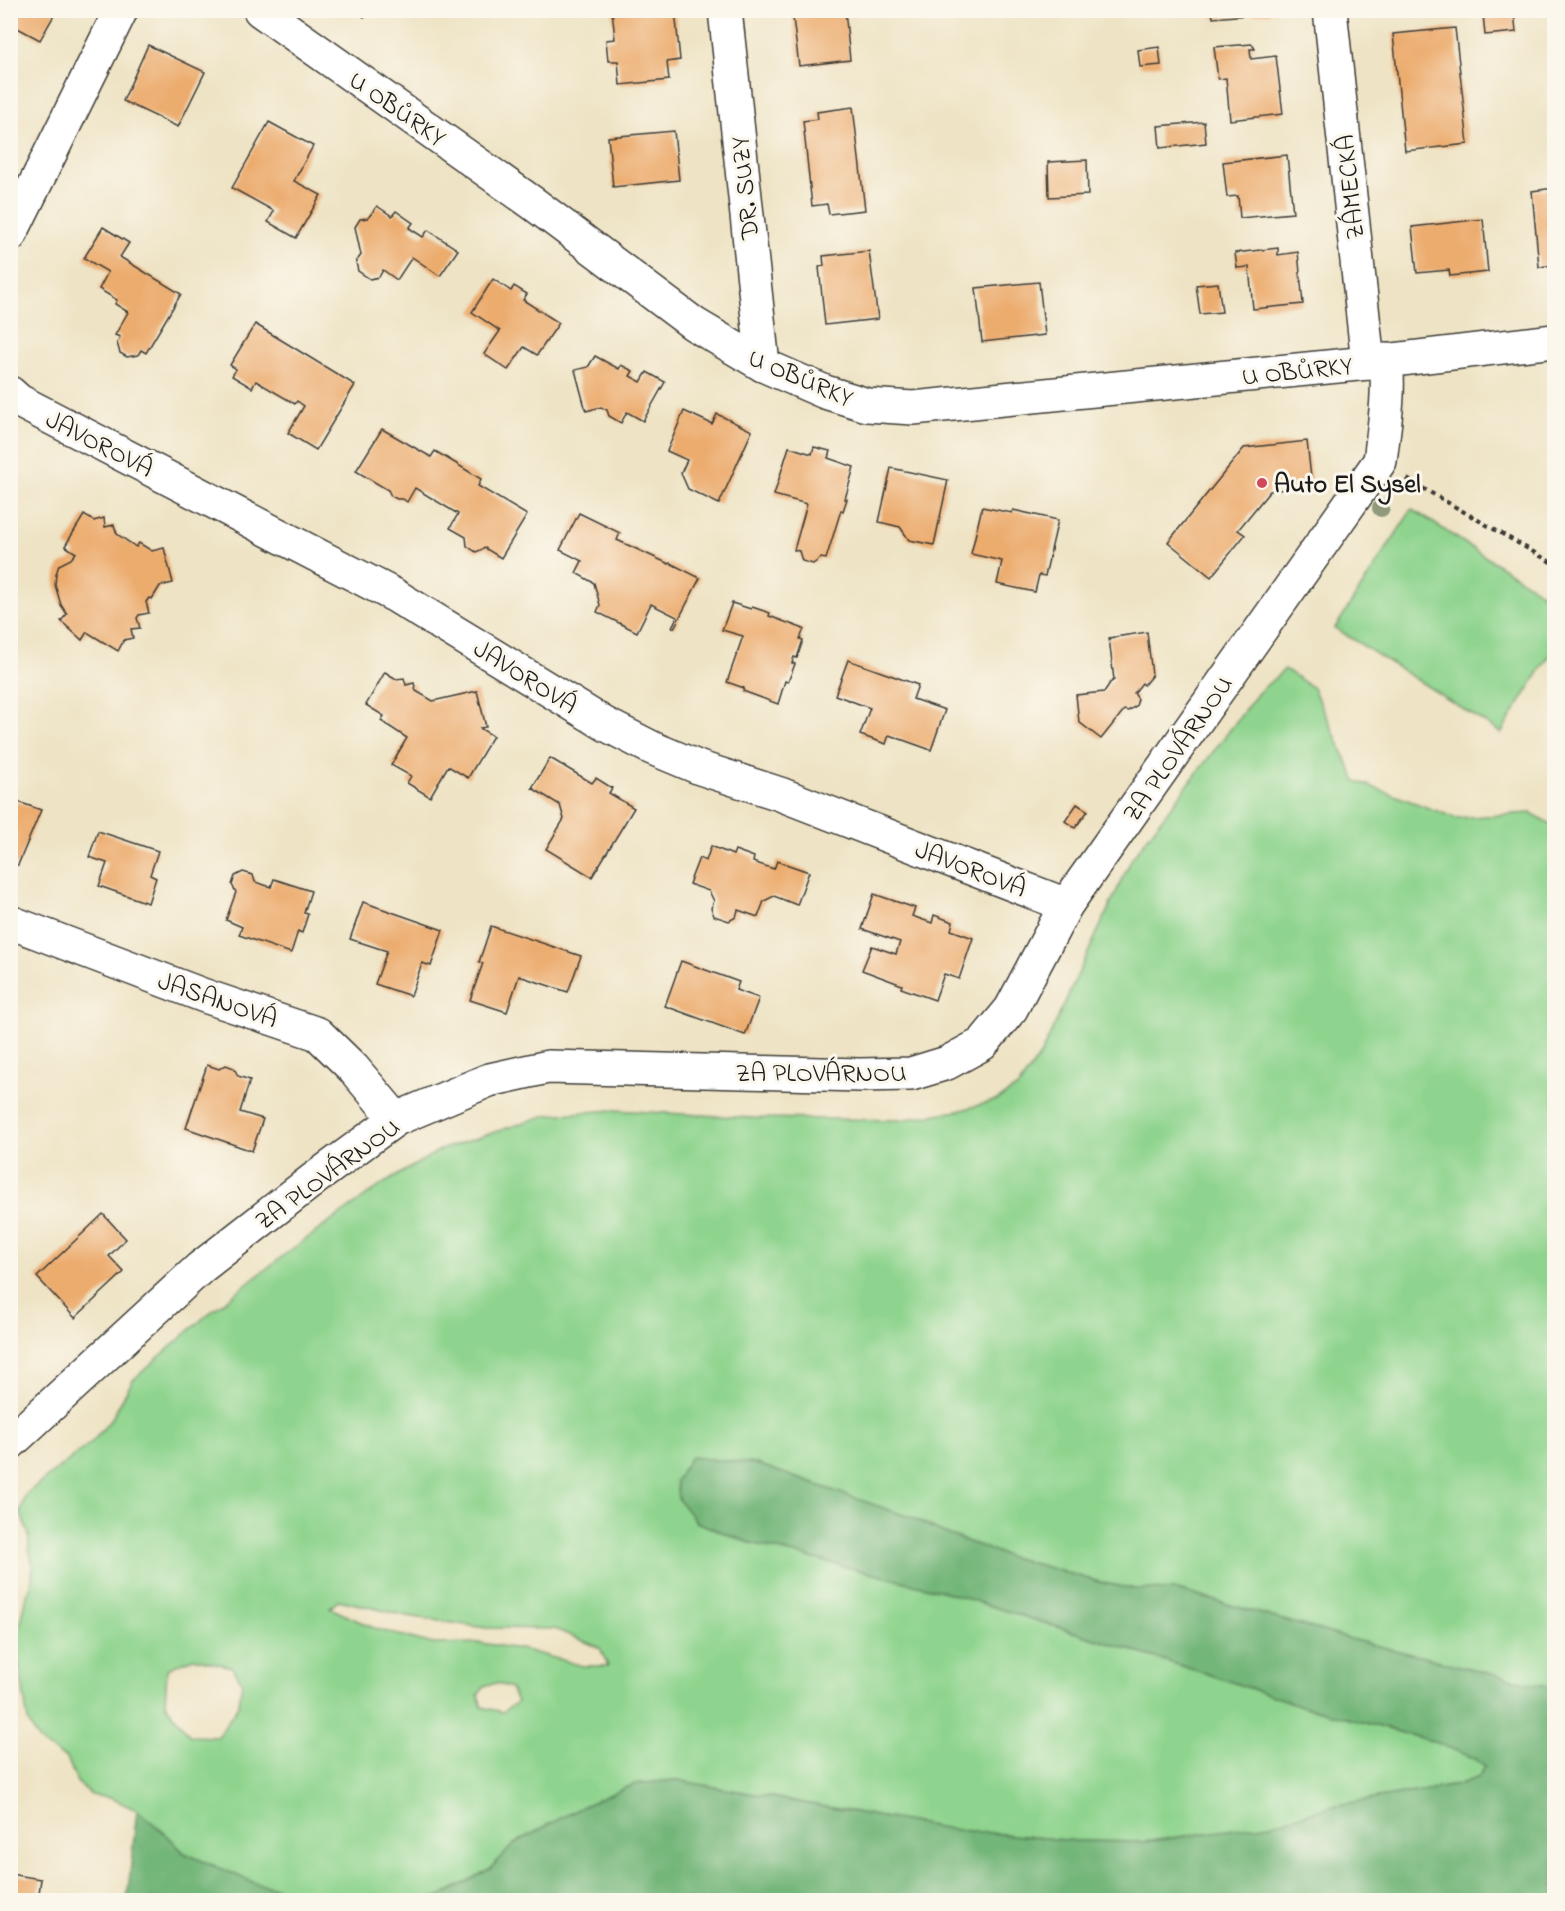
<svg xmlns="http://www.w3.org/2000/svg" width="1565" height="1911" font-family="'Indie Flower',sans-serif">
<rect width="100%" height="100%" fill="#fbf7ec"/>
<filter id="ink" filterUnits="userSpaceOnUse"><feTurbulence type="fractalNoise" baseFrequency=".0167" numOctaves="2"/><feDisplacementMap in="SourceGraphic" scale="12" xChannelSelector="R" yChannelSelector="G"/><feConvolveMatrix kernelMatrix="1 2 1 2 8 2 1 2 1" color-interpolation-filters="sRGB"/></filter>
<filter id="wash" filterUnits="userSpaceOnUse"><feTurbulence type="fractalNoise" baseFrequency=".008" numOctaves="4" result="noise"/><feDisplacementMap in="SourceGraphic" scale="24" xChannelSelector="R" yChannelSelector="G"/><feGaussianBlur stdDeviation="1.35" result="paint"/><feColorMatrix in="noise" values="0 0 0 0 0 0 0 0 0 0 0 0 0 0 0 0 0 1.4 0 .05"/><feComposite in="paint" operator="in"/></filter>
<g filter="url(#wash)">
<rect width="100%" height="100%" fill="#eee3c4"/>
<g fill="#8fd48e" stroke="#567855" stroke-width="1.5" fill-rule="evenodd">
<path d="M1412 509 1554 601V648L1501 733 1335 628Z"/>
<path d="M1285 669 1313 688 1356 781 1456 818 1531 813 1554 826V1687L1529 1683 1354 1640 1177 1590 1135 1589 1103 1583 1004 1555 942 1532 915 1519 757 1464 696 1522 747 1542 946 1592 1217 1677 1302 1706 1432 1741 1474 1758 1485 1766 1480 1777 1457 1785 1337 1805 1271 1824 1144 1842 1076 1841 949 1829 676 1780 634 1784 586 1805 546 1826 514 1844 490 1869 443 1895 428 1900H336L257 1884 184 1853 168 1836 137 1810 110 1798 91 1795 77 1782 67 1758 45 1746 38 1740 28 1721 16 1645 27 1595 31 1586 33 1567 29 1549V1535L20 1512 26 1494 93 1441 112 1418 133 1380 207 1315 288 1252 383 1184 440 1150 547 1115 614 1110 753 1118 899 1120 958 1111 997 1100 1018 1087 1041 1054 1132 858 1258 693ZM339 1600 407 1616 486 1628 555 1629 600 1648 608 1666H583L525 1650 481 1643 433 1644 376 1629 330 1608ZM193 1658 232 1667 242 1682 239 1704 218 1737 190 1736 165 1704 167 1669ZM497 1683 511 1688 517 1702 503 1712 482 1707 478 1695 486 1685Z"/>
</g>
<g fill="#73b679" stroke="#48694a" stroke-width="1.5">
<path d="M691 1457 757 1464 915 1519 942 1532 1004 1555 1103 1583 1135 1589 1177 1590 1354 1640 1529 1683 1554 1687V1900H428L443 1895 490 1869 514 1844 546 1826 586 1805 634 1784 676 1780 949 1829 1076 1841 1144 1842 1271 1824 1337 1805 1457 1785 1479 1777 1485 1766 1474 1758 1432 1741 1302 1706 1217 1677 946 1592 747 1542 696 1522 678 1499 676 1480Z"/>
<path d="M137 1810 168 1836 184 1853 257 1884 336 1900H127Z"/>
</g>
<g id="blocks">
<g fill="#ecac6e">
<path d="M10 10H57L40 40 10 24Z"/>
<path d="M355 10H369L364 17Z"/>
<path d="M612 10H675L680 60 667 62 669 80 620 85 618 61H608L606 40 615 39Z"/>
<path d="M792 10H845L850 60 799 66Z"/>
<path d="M1212 10H1270V13L1213 18Z"/>
<path d="M1514 11 1516 32 1485 35 1483 14Z"/>
<path d="M1455 28 1468 144 1405 151 1393 34Z"/>
<path d="M1252 44 1255 49H1250L1251 59 1276 56 1283 114 1230 120 1226 78 1218 79 1214 47Z"/>
<path d="M148 45 205 72 178 127 123 101Z"/>
<path d="M1159 47 1161 65 1140 67 1138 50Z"/>
<path d="M853 107 865 210 829 214 827 204 812 206 803 121 818 119 817 112Z"/>
<path d="M269 122 313 146 294 181 321 195 296 238 268 222 274 211 232 188Z"/>
<path d="M1204 122 1206 143 1160 148 1158 126Z"/>
<path d="M674 131 679 180 613 187 608 137Z"/>
<path d="M1287 155 1293 213 1240 218 1238 196 1227 197 1223 162Z"/>
<path d="M1087 160 1088 195 1049 197 1048 162Z"/>
<path d="M1554 188V265L1539 267 1532 191Z"/>
<path d="M377 206 392 216 396 211 413 223 409 228 423 237 428 230 458 250 440 276 412 257 397 280 383 270 379 277 370 279 358 271 356 262 361 255 355 227 360 219 368 218Z"/>
<path d="M1483 219 1488 272 1450 276 1449 270 1417 273 1412 227Z"/>
<path d="M103 227 129 243 120 257 181 294 146 353 141 350 138 355 127 357 120 353 117 343 120 337 115 335 128 312 115 304 117 300 99 289 108 272 84 258Z"/>
<path d="M1278 248V255L1298 252 1303 304 1253 309 1249 267 1237 268 1235 253Z"/>
<path d="M869 251 878 319 825 325 819 267 824 266 823 256Z"/>
<path d="M493 279 511 291 514 286 527 294 523 300 559 323 537 355 524 347 508 370 484 354 500 331 472 312Z"/>
<path d="M1039 282 1045 335 982 342 976 288Z"/>
<path d="M1218 283 1222 312 1200 314 1196 285Z"/>
<path d="M255 324 355 385 316 450 288 433 304 406 297 401 295 404 256 381 252 388 232 376 236 369 230 365Z"/>
<path d="M595 356 619 369 621 365 633 371 630 376 641 382 647 372 665 382 643 421 627 412 621 423 609 416 607 410 601 407 586 411 575 370 588 367Z"/>
<path d="M684 411 712 424 717 414 752 431 719 504 688 489 681 473 687 460 667 451Z"/>
<path d="M382 429 431 457 435 451 455 463 481 479 478 486 527 515 501 558 485 548 476 552 467 546 466 537 450 528 458 514 415 488 407 502 403 499H397L391 496 388 490 356 471Z"/>
<path d="M1307 441 1311 478 1304 487 1270 491 1238 530 1245 535 1211 577 1168 542 1244 448Z"/>
<path d="M789 447 812 454 814 447 830 451 828 458 854 467 845 499H847L843 511 841 510 826 559 821 558 813 564 802 561 799 551 794 550 807 504 774 495Z"/>
<path d="M891 468 948 480 934 545 909 540 900 527 879 522Z"/>
<path d="M982 507 1012 513 1013 510 1058 520 1045 576 1039 575 1035 592 997 584 1002 561 971 554Z"/>
<path d="M579 513 620 533 617 540 669 564 670 563 700 578 674 628 672 627 677 617 651 604 637 632 597 612 600 605 594 583 576 573 582 561 560 550Z"/>
<path d="M84 515 94 521 104 518 105 527 114 525 117 534 136 547 139 543 152 551 164 548 173 583 160 586 152 599 149 598 146 602 149 613 139 615 137 618 140 628 131 629 133 638 124 640 118 651 87 632 82 640 61 621 67 614 61 605 55 585 56 574 59 565 71 559 76 553 65 546Z"/>
<path d="M732 603 751 609 752 607 770 613 769 616 804 629 800 639 803 640 797 658 794 657 792 663 795 664 788 682 785 681 778 704 743 691 744 688 727 682 743 636 722 630Z"/>
<path d="M1147 632 1152 675 1144 685 1142 683 1134 693 1138 699 1136 706 1128 711 1124 710 1101 739 1079 722 1076 695 1104 692 1110 683 1114 680 1109 638Z"/>
<path d="M848 660 918 685 913 699 945 710 931 750 889 735 886 744 860 735 870 708 835 695Z"/>
<path d="M385 672 396 679 404 678 406 685 414 683 416 691 433 701 477 691 486 727 480 728 481 729 493 736 468 778 448 766 430 797 407 783 411 776 391 765 407 738 381 721 384 716 366 705Z"/>
<path d="M550 758 592 783 596 778 612 788 609 793 634 808 592 877 546 849 564 819 560 805 532 788Z"/>
<path d="M10 799 41 810 18 865 10 862Z"/>
<path d="M1077 804 1088 811 1075 828 1065 821Z"/>
<path d="M98 831 158 851 150 875 156 878 148 903 99 886 107 863 89 857Z"/>
<path d="M711 846 733 855 735 850 754 857 753 862 774 869 777 861 809 872 797 905 774 896 764 901 758 917 738 910 736 917 729 921 714 916 711 908 714 901 709 891 689 884 699 858 706 861Z"/>
<path d="M243 872 253 875 255 882 271 887 274 879 311 891 304 913 308 914 302 933 298 931 291 953 239 935 242 927 226 920 236 892 232 885 235 876Z"/>
<path d="M874 894 915 908 912 916 932 923 934 915 953 922 951 930 973 938 959 979 944 974 935 1000 901 988 902 985 862 970 872 946 896 954 900 942 862 929Z"/>
<path d="M363 902 443 930 431 966 422 963 411 996 375 984 387 951 350 939Z"/>
<path d="M491 926 581 956 568 992 519 976 507 1012 470 1000 483 963 479 962Z"/>
<path d="M681 961 739 982 736 990 759 998 745 1035 665 1006Z"/>
<path d="M207 1065 219 1069 226 1065 234 1068 238 1076 250 1080 240 1112 263 1119 252 1151 186 1128Z"/>
<path d="M103 1214 126 1239 109 1256 124 1272 75 1318 37 1277Z"/>
<path d="M10 1874 41 1879 38 1900H10Z"/>
</g>
</g>
</g>
<g filter="url(#ink)">
<use href="#blocks" fill-opacity="0" stroke="#3c3a35" stroke-width="1.5"/>
<g fill="none" stroke-linecap="round" stroke-linejoin="round">
<g stroke="#3c3a35" stroke-width="36">
<g id="minor">
<path d="M260 10 534 204 694 324 763 365 825 392 867 405 913 408 1368 363 1554 341"/>
<path d="M725 10 763 365"/>
<path d="M1330 10 1368 363"/>
<path d="M10 235 121 10"/>
<path d="M10 393 19 401 394 595 605 724 652 748 700 768 780 794 1066 905"/>
<path d="M10 922 205 996 318 1034 353 1068 396 1119"/>
<path d="M10 1443 200 1268 314 1179 396 1119 489 1080 548 1067 860 1075 911 1074 947 1063 982 1044 1011 1009 1066 905 1380 461C1384 428 1390 393 1386 360"/>
</g>
</g>
<path stroke="#3c3a35" stroke-width="4" stroke-dasharray="4.5 4.5" stroke-linecap="butt" d="M1407 479 1554 564"/>
<use href="#minor" stroke="#fff" stroke-width="33"/>
</g>
<circle fill="#90997e" cx="1381" cy="508" r="9"/>
</g>
<circle fill="#d1495b" stroke="#fbf7ec" stroke-width="2" cx="1262" cy="483" r="6"/>
<g text-anchor="middle" stroke-width="6" stroke-linejoin="round" paint-order="stroke">
<g font-size="26" fill="#1c1c1c" stroke="#fbf7ec">
<text transform="translate(398 108) rotate(35)" y="9">U OBŮRKY</text>
<text transform="translate(1349 187) rotate(-96)" y="9">ZÁMECKÁ</text>
<text transform="translate(744 188) rotate(-96)" y="9">DR. SUZY</text>
<text transform="translate(1297 370) rotate(-6)" y="9">U OBŮRKY</text>
<text transform="translate(801 377) rotate(23)" y="9">U OBŮRKY</text>
<text transform="translate(100 443) rotate(27)" y="9">JAVOROVÁ</text>
<text transform="translate(526 676) rotate(32)" y="9">JAVOROVÁ</text>
<text transform="translate(1177 748) rotate(-55)" y="9">ZA PLOVÁRNOU</text>
<text transform="translate(971 868) rotate(21)" y="9">JAVOROVÁ</text>
<text transform="translate(218 999) rotate(19)" y="9">JASANOVÁ</text>
<text x="821" y="1081">ZA PLOVÁRNOU</text>
<text transform="translate(327 1173) rotate(-36)" y="9">ZA PLOVÁRNOU</text>
</g>
<g font-size="26" font-weight="bold" fill="#1c1c1c" stroke="#fbf7ec" text-anchor="start">
<text x="1274" y="492">Auto El Sysel</text>
</g>
</g>
<rect width="1565" height="1911" fill="none" stroke="#fbf7ec" stroke-width="36"/>
</svg>
